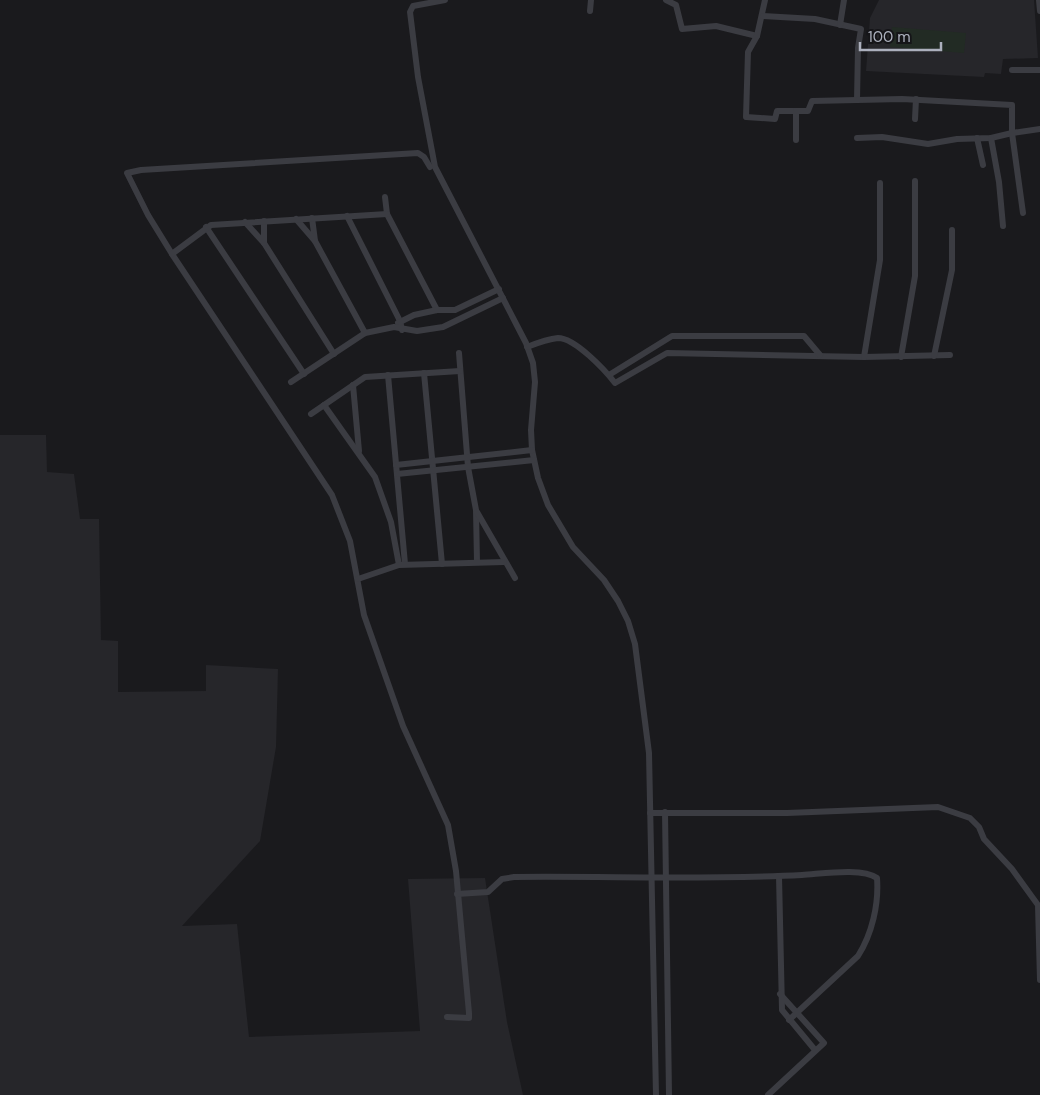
<svg xmlns="http://www.w3.org/2000/svg" width="1040" height="1095" font-family="'DM Sans',sans-serif">
<rect width="100%" height="100%" fill="#1a1a1d"/>
<g fill="#26262a">
<path d="M879 0H1034L1038 58 1003 59 1001 74 985 73 984 77 866 71 870 18Z"/>
<path d="M0 435H46L47 472 74 474 80 519H99L101 640 118 641V692L206 691V665L278 669 276 747 260 841 182 926 237 924 249 1037 420 1031 408 879 485 878 507 1022 523 1095H0Z"/>
</g>
<path fill="#222b24" d="M892 27 966 33 964 53 890 47Z"/>
<g fill="none" stroke-linecap="round" stroke-linejoin="round">
<g stroke="#3b3c42" stroke-width="6">
<path d="M445 0 413 6 410 12 418 77 435 167 526 343 533 363 535 382 531 430 532 450 538 478 548 505 573 547 604 580 618 601 628 621 635 644 649 753 656 1095"/>
<path d="M666 0 676 5 682 29 716 26 757 36"/>
<path d="M765 0 757 36 748 52 746 117 775 119 777 111H796"/>
<path d="M1039 0 1040 11"/>
<path d="M590 11 591 0"/>
<path d="M763 16 815 19 861 29 858 48 857 100"/>
<path d="M840 25 844 0"/>
<path d="M1012 70H1040"/>
<path d="M915 119 916 99"/>
<path d="M857 138 882 137 928 144 957 139 991 138 1012 133 1040 129"/>
<path d="M977 138 983 165"/>
<path d="M991 138 999 182 1003 226"/>
<path d="M796 140V111H808L812 101 902 99 1012 105V133L1023 213"/>
<path d="M430 167 424 157 418 153 141 170 127 173 148 215 172 254 332 495 350 541 364 615 403 726 448 825 456 871 469 1013V1018L447 1017"/>
<path d="M385 197 387 214 437 310"/>
<path d="M347 216 400 321 402 330"/>
<path d="M312 218 315 241"/>
<path d="M296 219 315 241 365 333"/>
<path d="M245 222 264 243 334 354"/>
<path d="M206 227 304 374"/>
<path d="M264 243V221"/>
<path d="M172 254 211 225 387 214"/>
<path d="M398 323 414 315 437 310H455L499 289"/>
<path d="M527 347C537 343 547 339 558 338 575 338 605 370 615 383L667 353 864 357 950 355"/>
<path d="M459 353 468 467 476 510 477 562"/>
<path d="M934 356 952 270V230"/>
<path d="M864 357 880 260V183"/>
<path d="M901 357 915 276V181"/>
<path d="M424 373 442 564"/>
<path d="M388 375 405 564"/>
<path d="M609 375 672 336H804L820 355"/>
<path d="M291 382 365 333 394 327 417 331 443 327 503 298"/>
<path d="M353 385 359 451"/>
<path d="M324 405 375 477 391 522 399 565"/>
<path d="M311 414 365 377 460 371"/>
<path d="M396 465 532 450"/>
<path d="M397 474 534 460"/>
<path d="M477 512 515 578"/>
<path d="M358 579 399 565 504 562"/>
<path d="M665 812 669 1095"/>
<path d="M650 813H787L938 807 970 818 979 827 984 839 1012 869 1038 905 1040 980"/>
<path d="M779 876 782 1010 815 1050"/>
<path d="M457 894 488 892 502 879 514 877C610 876 706 880 802 875 821 874 862 867 877 878 879 904 872 934 858 956L789 1020"/>
<path d="M768 1095 824 1043 780 994"/>
</g>
</g>
<path d="M860 42v8h81v-8" fill="none" stroke="#acb0bd" stroke-width="2.5"/>
<text x="868" y="42" font-size="15" fill="#acb0bd" stroke="#151518" stroke-width="4" paint-order="stroke">100 m</text>
</svg>
